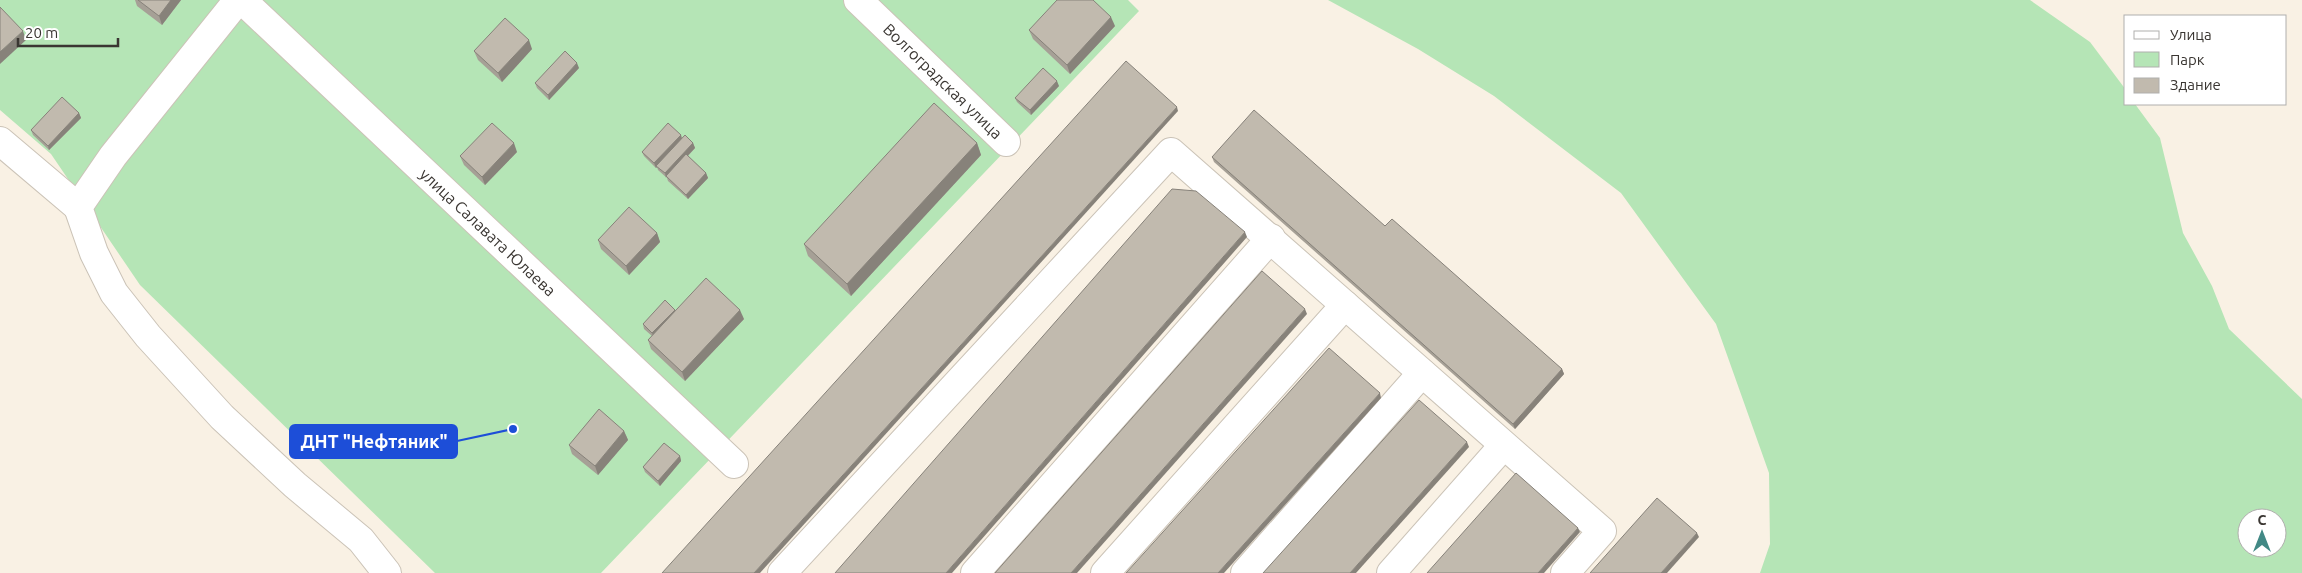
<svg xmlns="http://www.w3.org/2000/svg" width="2302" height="573" font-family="Ubuntu,sans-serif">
<rect width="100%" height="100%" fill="#f9f1e4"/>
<g fill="#b5e5b6" fill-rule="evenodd">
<path d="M0 0H1128L1139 11 601 573H435L140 285 51 154 0 110Z"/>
<path d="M1328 0H2030L2090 42 2126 90V104H2135L2160 138 2183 233 2212 286 2229 329 2302 399V573H1760L1770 544 1769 473 1716 324 1621 193 1494 96 1418 49ZM2247 518H2277V548H2247Z"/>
</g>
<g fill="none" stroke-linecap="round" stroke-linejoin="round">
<g stroke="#cbc3b7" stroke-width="30">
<g id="minor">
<path d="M238 0 113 156 78 207 94 253 114 293 148 336 222 417 295 485 361 540 387 573"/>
<path d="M242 0 734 464"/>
<path d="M858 0 1006 142"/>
<path d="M0 141 78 207"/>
<path d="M782 573 1171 152 1602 531 1565 573"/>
<path d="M975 573 1271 238"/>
<path d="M1105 573 1345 305"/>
<path d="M1245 573 1422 373"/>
<path d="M1391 573 1503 446"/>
</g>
</g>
<use href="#minor" stroke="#fff" stroke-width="28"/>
</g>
<g fill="#a6a096">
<path d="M135 0H181L162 25 137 6Z"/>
<path d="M1115 26 1070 74 1033 39 1029 30Z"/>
<path d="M532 49 502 82 478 60 474 51Z"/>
<path d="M579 68 549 100 537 88 535 83Z"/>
<path d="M1059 86 1031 115 1017 102 1015 98Z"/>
<path d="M79 113 81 118 49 150 33 135 31 130Z"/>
<path d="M681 135 682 138 693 143 695 148 688 156 706 173 708 178 688 199 668 181 667 178 658 170 657 167 656 168 644 156 642 152Z"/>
<path d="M977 143 981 155 851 296 808 256 804 244Z"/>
<path d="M517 152 485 185 464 165 460 156Z"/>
<path d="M1212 157 1385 226 1562 369 1564 374 1515 429 1214 162Z"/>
<path d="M657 233 660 242 629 275 601 249 598 240Z"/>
<path d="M675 310V311L744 319 685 381 651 349 648 340 652 336 644 329 643 324Z"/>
<path d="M624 431 628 440 598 475 572 454 569 445Z"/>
<path d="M680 456 681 461 660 486 645 472 643 467Z"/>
</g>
<g fill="#87827a">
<path d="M171 0H181L162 25 159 16Z"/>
<path d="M1111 17 1115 26 1070 74 1067 65Z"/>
<path d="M23 31 26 40 0 64V52Z"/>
<path d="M529 40 532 49 502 82 498 73Z"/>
<path d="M577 63 579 68 549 100 548 95Z"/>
<path d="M1057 81 1059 86 1031 115 1030 110Z"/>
<path d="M1177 107 1178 111 760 573H754Z"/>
<path d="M79 113 81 118 49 150 48 146Z"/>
<path d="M681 135 682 140 656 168 654 163Z"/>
<path d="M514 143 517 152 485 185 482 177Z"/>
<path d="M693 143 695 148 667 177 666 176V178L665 173Z"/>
<path d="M977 143 981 155 851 296 847 284Z"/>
<path d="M706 173 708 178 688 199 686 195Z"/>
<path d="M1245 232 1247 237 952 573H946Z"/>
<path d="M657 233 660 242 629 275 626 266Z"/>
<path d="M1305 309 1307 314 1077 573H1071Z"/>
<path d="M675 310 677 315 654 338 652 333Z"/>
<path d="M740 310 744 319 685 381 682 372Z"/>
<path d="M1562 369 1564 374 1515 429 1513 424Z"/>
<path d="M1380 393 1381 398 1224 573H1218Z"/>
<path d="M624 431 628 440 598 475 595 466Z"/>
<path d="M1467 442 1469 447 1356 573H1350Z"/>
<path d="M680 456 681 461 660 486 658 481Z"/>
<path d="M1578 528 1580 532 1544 573H1538Z"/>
<path d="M1697 533 1699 537 1667 573H1661Z"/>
</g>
<g fill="#c1baae" stroke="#87827a">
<path d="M138 0H171L159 16Z"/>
<path d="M1057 0H1093L1111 17 1067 65 1029 30Z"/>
<path d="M0 7 23 31 0 52Z"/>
<path d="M505 18 529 40 498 73 474 51Z"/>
<path d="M565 51 577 63 548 95 535 83Z"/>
<path d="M1126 61 1177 107 754 573H662Z"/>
<path d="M1043 68 1057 81 1030 110 1015 98Z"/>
<path d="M62 97 79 113 48 146 31 130Z"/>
<path d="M934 103 977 143 847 284 804 244Z"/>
<path d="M1254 110 1385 226 1392 219 1562 369 1513 424 1212 157Z"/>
<path d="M492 123 514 143 482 177 460 156Z"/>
<path d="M668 123 681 135 654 163 642 152Z"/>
<path d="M685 135 693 143 665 173 656 166Z"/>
<path d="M686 154 706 173 686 195 666 176Z"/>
<path d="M1172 189 1196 191 1245 232 946 573H835Z"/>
<path d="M629 207 657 233 626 266 598 240Z"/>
<path d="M1262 271 1305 309 1071 573H995Z"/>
<path d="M706 278 740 310 682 372 648 340Z"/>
<path d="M665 300 675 310 652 333 643 324Z"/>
<path d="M1329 348 1380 393 1218 573H1126Z"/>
<path d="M1419 400 1467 442 1350 573H1263Z"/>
<path d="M599 409 624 431 595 466 569 445Z"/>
<path d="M664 443 680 456 658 481 643 467Z"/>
<path d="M1516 473 1578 528 1538 573H1427Z"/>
<path d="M1657 498 1697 533 1661 573H1590Z"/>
</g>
<g text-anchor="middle" stroke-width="5" stroke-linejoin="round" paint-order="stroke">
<g font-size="16" fill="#3a3632" stroke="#fff">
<text transform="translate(943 81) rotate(44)" y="6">Волгоградская улица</text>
<text transform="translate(488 232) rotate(43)" y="6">улица Салавата Юлаева</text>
</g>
</g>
<path fill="none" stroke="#1d4ed8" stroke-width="2" d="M513 429L457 441"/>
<circle fill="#1d4ed8" stroke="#fff" stroke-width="2" cx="513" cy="429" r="5"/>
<rect fill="#1d4ed8" stroke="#1d4ed8" stroke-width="2" x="290" y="425" width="167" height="33" rx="5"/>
<g font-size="18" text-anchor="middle" font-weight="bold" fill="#fff">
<text x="374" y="448">ДНТ "Нефтяник"</text>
</g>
<rect x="2124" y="15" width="162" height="90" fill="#ffffff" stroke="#b0afad"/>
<rect x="2134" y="31" width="25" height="8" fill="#ffffff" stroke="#b0afad"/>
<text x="2170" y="40" font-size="15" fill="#3a3632">Улица</text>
<rect x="2134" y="52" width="25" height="15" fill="#b5e5b6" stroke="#b0afad"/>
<text x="2170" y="65" font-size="15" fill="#3a3632">Парк</text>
<rect x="2134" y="78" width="25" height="15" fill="#c1baae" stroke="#b0afad"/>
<text x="2170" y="90" font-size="15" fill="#3a3632">Здание</text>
<g transform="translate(2262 533)"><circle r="24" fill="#ffffff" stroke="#b0afad"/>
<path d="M0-4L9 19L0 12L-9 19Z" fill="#428985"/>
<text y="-8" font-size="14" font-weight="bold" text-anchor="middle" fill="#3a3632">С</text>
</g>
<path d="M18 38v8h100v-8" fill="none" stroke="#3a3632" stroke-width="2.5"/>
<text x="25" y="38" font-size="15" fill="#3a3632" stroke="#ffffff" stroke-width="4" paint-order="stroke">20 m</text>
</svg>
